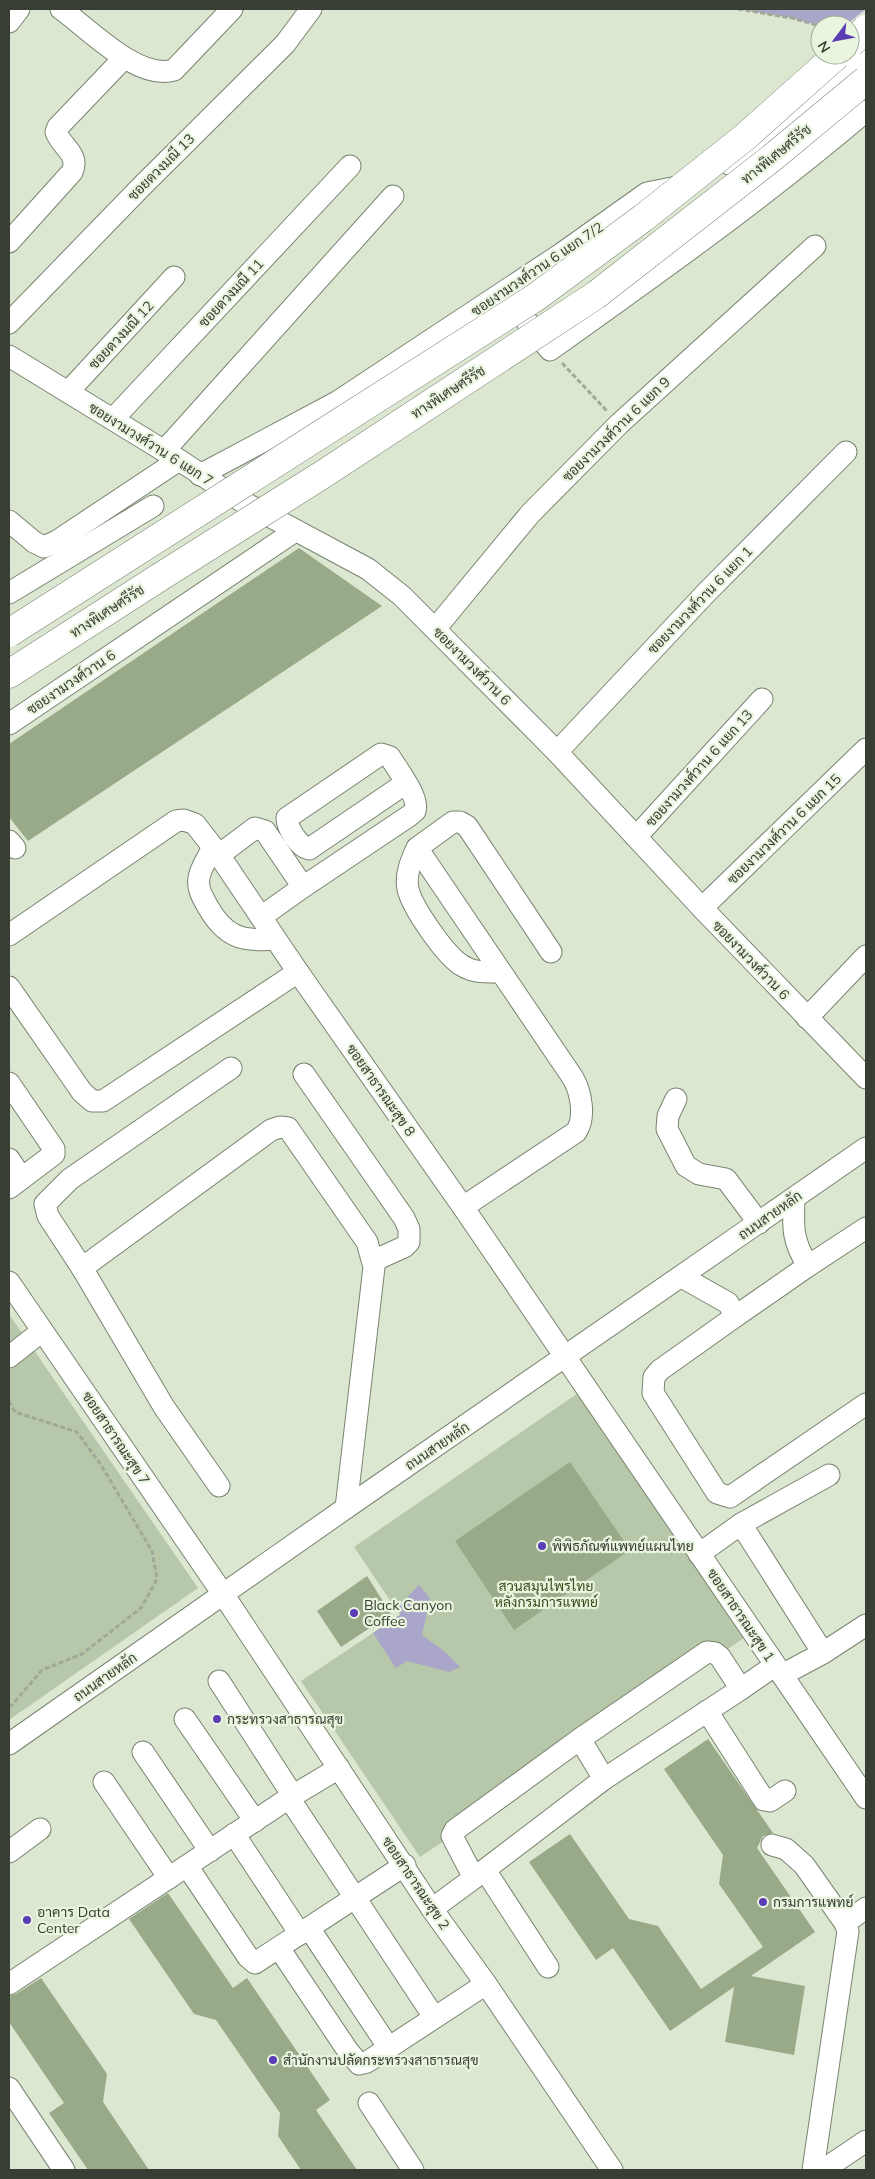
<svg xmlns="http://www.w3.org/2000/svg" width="875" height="2179" font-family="Mulish,Sarabun,sans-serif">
<rect width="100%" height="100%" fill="#dce7d1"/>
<g fill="#b7c7a9">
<path d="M9 1314 198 1588 9 1720Z"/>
<path d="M581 1391 750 1634 420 1857 301 1681 400 1615 354 1547Z"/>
</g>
<g fill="#a9a6c9">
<path d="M738 9H866L846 25 820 26 792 18Z"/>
<path d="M419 1585 430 1598 422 1635 444 1651 460 1667 449 1672 407 1661 396 1668 373 1633 400 1615V1605Z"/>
</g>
<g fill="#99aa89">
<path d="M299 548 382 606 28 841 9 817V744Z"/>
<path d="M570 1462 630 1550 514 1630 455 1541Z"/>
<path d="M367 1576 391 1614 341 1647 317 1611Z"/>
<path d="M708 1739 773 1833 763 1836 757 1848 815 1932 751 1976 805 1986 794 2055 725 2042 734 1987 670 2031 613 1948 596 1960 529 1862 570 1834 629 1919 658 1926 701 1989 763 1947 719 1884 723 1855 664 1769Z"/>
<path d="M168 1893 233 1988 247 1978 330 2100 316 2110 357 2170H301L278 2136 280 2113 216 2020 194 2014 129 1919Z"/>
<path d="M41 1978 107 2074 103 2102 149 2170H88L49 2113 64 2103 9 2022V1996L16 1994Z"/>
</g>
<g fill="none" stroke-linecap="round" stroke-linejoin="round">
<g stroke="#798470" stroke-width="23">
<g id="minor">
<path d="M61 9C89 29 138 81 174 70L232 9"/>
<path d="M9 22 19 9"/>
<path d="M729 164 757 146 866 59"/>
<path d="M9 242 72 172C80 154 62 148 56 132L58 127 124 58"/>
<path d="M508 298 550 350C658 273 765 197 866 111"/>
<path d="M9 323 142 186 285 44 311 9"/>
<path d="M9 356 179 460 243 502 368 569 402 596 557 752 702 908 866 1078"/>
<path d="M68 392 174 277"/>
<path d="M113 419 350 166"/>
<path d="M164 451 393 196"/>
<path d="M200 475 337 402 561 254 647 193 682 186"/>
<path d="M9 521 34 542 44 547 57 541 179 460"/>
<path d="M9 593 153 506"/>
<path d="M435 629 530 514 619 424 815 246"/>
<path d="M9 724 295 531"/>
<path d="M557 752 706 593 846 452"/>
<path d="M636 837 762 699"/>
<path d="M9 841 15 848"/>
<path d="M213 847C209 856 200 868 199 878 197 889 203 898 208 907 225 937 242 942 275 939"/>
<path d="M417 848C411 861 405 875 408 889 412 907 446 957 463 966 474 973 487 972 500 972"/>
<path d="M219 855 255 828 265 831 303 887 409 816 415 811C420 798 397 769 390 757L381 754 287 818C287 828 299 847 309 849L406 783"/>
<path d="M702 908 866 749"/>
<path d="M261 917 303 887"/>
<path d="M9 935 176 821 184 820 195 824 219 855 298 972 463 1207 866 1798"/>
<path d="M9 987 82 1092 92 1101H103L298 972"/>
<path d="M807 1018 866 956"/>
<path d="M304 1074 404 1218 409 1229V1242L404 1247 373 1261"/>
<path d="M9 1083 54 1149V1154L9 1188"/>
<path d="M676 1099 668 1116 667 1129 686 1166 699 1174 726 1179 759 1223"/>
<path d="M9 1159 21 1177"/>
<path d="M794 1199C793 1228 792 1240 808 1266L866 1228"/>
<path d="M463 1207 576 1132C586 1118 581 1092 573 1078L417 848 453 822H460L467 826 551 952"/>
<path d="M82 1268 48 1216 45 1204 70 1179 231 1068"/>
<path d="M682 1277 728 1303 736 1316 660 1370 654 1377 653 1393 717 1493 730 1497 866 1404"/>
<path d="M9 1282 223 1594 432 1909 486 1984 612 2170"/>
<path d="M736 1316 808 1266"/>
<path d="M9 1357 42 1331"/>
<path d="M219 1486 164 1407 82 1268 271 1130 280 1127 288 1128 367 1242 374 1267 346 1508"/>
<path d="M699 1554 741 1524"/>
<path d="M707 1652 715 1653 720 1657 741 1689 604 1779 474 1878 452 1836 455 1830 580 1739Z"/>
<path d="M823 1653 741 1524 829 1475"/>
<path d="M782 1675 823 1653 866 1625"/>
<path d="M219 1681 293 1796"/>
<path d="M741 1689 774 1666"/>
<path d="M707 1711 764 1800 770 1801 785 1791"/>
<path d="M185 1719 255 1821"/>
<path d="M580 1739 604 1779"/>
<path d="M9 1744 346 1508 866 1148"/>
<path d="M143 1752 210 1851"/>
<path d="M104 1782 169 1878"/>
<path d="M289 1798 434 2017"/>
<path d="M234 1834 300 1934"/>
<path d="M772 1845 786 1849 804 1865 845 1923 848 1931 813 2170"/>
<path d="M9 1852 40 1829"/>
<path d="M187 1866 248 1957 255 1963 405 1865"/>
<path d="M485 1870 548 1967"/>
<path d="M432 1909 474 1878"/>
<path d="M845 1923 866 1908"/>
<path d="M309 1928 389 2048"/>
<path d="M279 1948 348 2051 359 2064 367 2062 486 1984"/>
<path d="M9 1984 289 1798 339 1768"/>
<path d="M9 2088 64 2170"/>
<path d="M369 2103 413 2170"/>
<path d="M823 2170 866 2141"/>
</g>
</g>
<g stroke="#798470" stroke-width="29">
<path id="highway" d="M9 674 160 577"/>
</g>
<g stroke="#a0a998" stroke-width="3" stroke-dasharray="5 2.5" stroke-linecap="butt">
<path d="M738 9 792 18 820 26"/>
<path d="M562 363 607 411"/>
<path d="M9 1401 15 1412 77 1432 101 1465 152 1551 157 1579 141 1608 82 1654 42 1670 12 1705 9 1707"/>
</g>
<use href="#minor" stroke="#fff" stroke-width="21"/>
<use href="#highway" stroke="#fff" stroke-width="28"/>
<g stroke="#798470" stroke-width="29" stroke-linecap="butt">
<g id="highway-bridge">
<path d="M850 44 866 29"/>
<path d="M160 577 325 473 596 295 773 157 866 80"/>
<path d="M9 633 536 297 643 218 745 137 837 55"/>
</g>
</g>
<use href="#highway-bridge" stroke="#fff" stroke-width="28"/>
</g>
<g fill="#5a3cb4" stroke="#e9f5de" stroke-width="2">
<circle cx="542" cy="1546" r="5"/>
<circle cx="354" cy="1613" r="5"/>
<circle cx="217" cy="1719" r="5"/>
<circle cx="763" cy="1902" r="5"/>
<circle cx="27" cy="1920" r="5"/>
<circle cx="273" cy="2060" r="5"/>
</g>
<g text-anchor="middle" stroke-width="4.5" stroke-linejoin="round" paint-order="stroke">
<g font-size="14" fill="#393e35" stroke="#e9f5de">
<text transform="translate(776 154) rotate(-39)" y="5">ทางพิเศษศรีรัช</text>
<text transform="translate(161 167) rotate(-45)" y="5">ซอยดวงมณี 13</text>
<text transform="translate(537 269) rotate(-34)" y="5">ซอยงามวงศ์วาน 6 แยก 7/2</text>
<text transform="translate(231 293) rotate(-47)" y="5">ซอยดวงมณี 11</text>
<text transform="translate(121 335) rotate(-47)" y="5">ซอยดวงมณี 12</text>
<text transform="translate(448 392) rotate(-33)" y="5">ทางพิเศษศรีรัช</text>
<text transform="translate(616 429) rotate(-44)" y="5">ซอยงามวงศ์วาน 6 แยก 9</text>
<text transform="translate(151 444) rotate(32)" y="5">ซอยงามวงศ์วาน 6 แยก 7</text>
<text transform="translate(700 600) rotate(-46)" y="5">ซอยงามวงศ์วาน 6 แยก 1</text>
<text transform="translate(107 611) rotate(-33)" y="5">ทางพิเศษศรีรัช</text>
<text transform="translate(472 666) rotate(45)" y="5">ซอยงามวงศ์วาน 6</text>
<text transform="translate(71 682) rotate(-34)" y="5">ซอยงามวงศ์วาน 6</text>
<text transform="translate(699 768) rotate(-48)" y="5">ซอยงามวงศ์วาน 6 แยก 13</text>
<text transform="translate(784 829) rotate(-44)" y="5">ซอยงามวงศ์วาน 6 แยก 15</text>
<text transform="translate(751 960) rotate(46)" y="5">ซอยงามวงศ์วาน 6</text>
<text transform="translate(381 1090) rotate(55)" y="5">ซอยสาธารณะสุข 8</text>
<text transform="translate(770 1215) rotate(-35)" y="5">ถนนสายหลัก</text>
<text transform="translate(116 1438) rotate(56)" y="5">ซอยสาธารณะสุข 7</text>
<text transform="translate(437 1446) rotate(-34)" y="5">ถนนสายหลัก</text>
<text transform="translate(741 1615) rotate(56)" y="5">ซอยสาธารณะสุข 1</text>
<text transform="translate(105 1677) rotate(-35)" y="5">ถนนสายหลัก</text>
<text transform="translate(416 1883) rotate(56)" y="5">ซอยสาธารณะสุข 2</text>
</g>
<g font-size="14" fill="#393e35" stroke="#e9f5de" text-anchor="start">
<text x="552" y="1551">พิพิธภัณฑ์แพทย์แผนไทย</text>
<text x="364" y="1610">Black Canyon<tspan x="364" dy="16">Coffee</tspan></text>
<text x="227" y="1724">กระทรวงสาธารณสุข</text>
<text x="773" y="1907">กรมการแพทย์</text>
<text x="37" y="1917">อาคาร Data<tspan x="37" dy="16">Center</tspan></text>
<text x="283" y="2065">สำนักงานปลัดกระทรวงสาธารณสุข</text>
</g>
<g font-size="14" fill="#384f1c" stroke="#e9f5de">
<text x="546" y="1591">สวนสมุนไพรไทย<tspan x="546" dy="16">หลังกรมการแพทย์</tspan></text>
</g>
</g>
<rect width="875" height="2179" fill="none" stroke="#393e35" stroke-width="20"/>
<g transform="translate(835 40) rotate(238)"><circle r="24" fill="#e9f5de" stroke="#a3ac9a"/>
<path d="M0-4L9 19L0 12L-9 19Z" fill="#5a3cb4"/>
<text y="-8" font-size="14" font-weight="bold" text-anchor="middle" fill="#393e35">N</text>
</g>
</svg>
